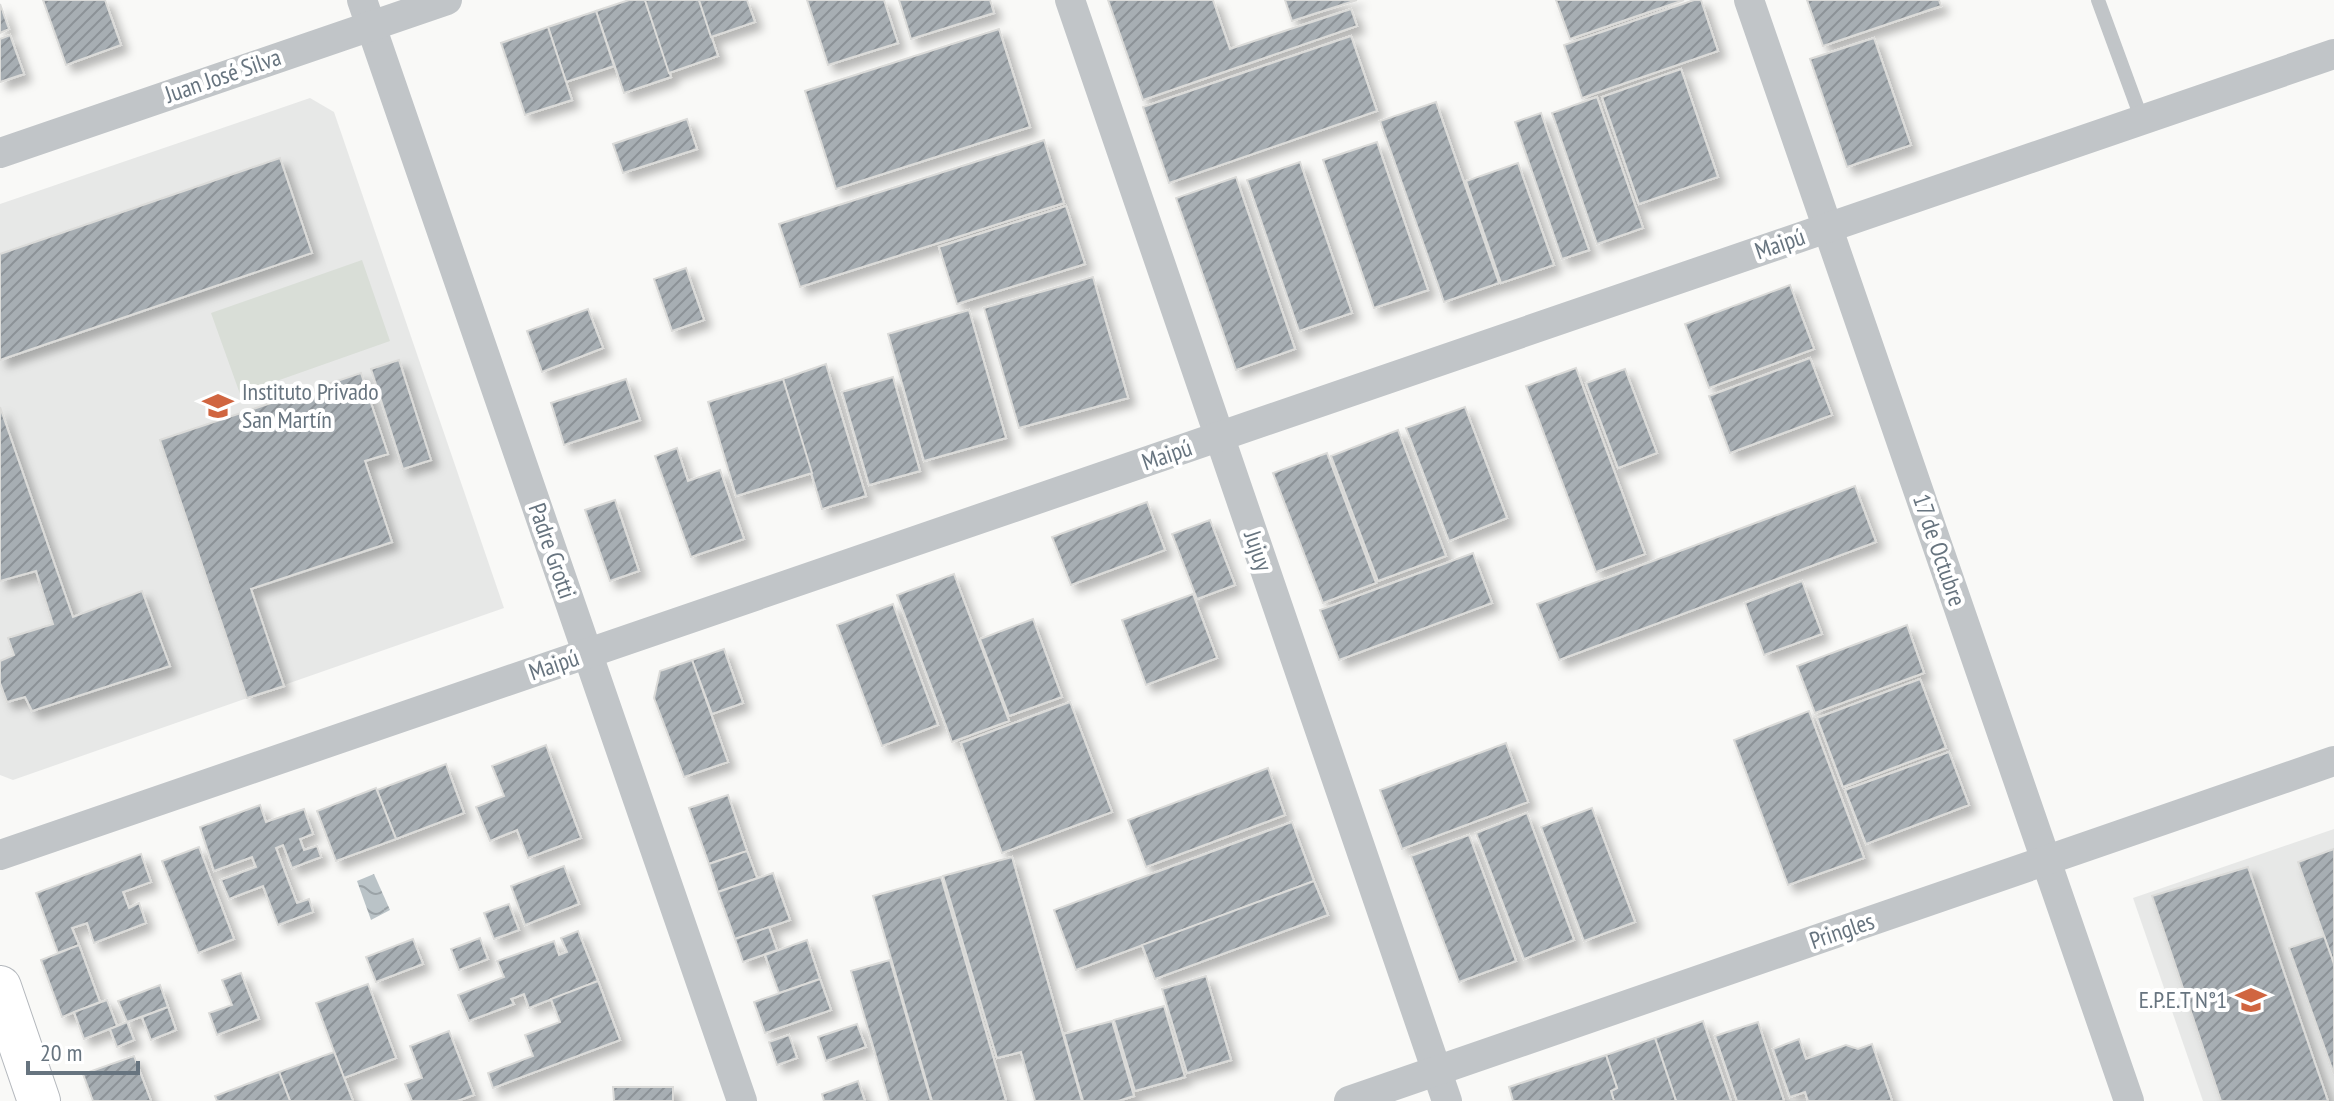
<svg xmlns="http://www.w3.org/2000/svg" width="2334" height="1101" font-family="'PT Sans Narrow',sans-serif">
<defs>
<pattern id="water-waves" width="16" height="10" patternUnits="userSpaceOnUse" patternTransform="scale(2)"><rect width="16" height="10" fill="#bac3c7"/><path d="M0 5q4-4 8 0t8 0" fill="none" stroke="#9ba3a7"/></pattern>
<pattern id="building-hatch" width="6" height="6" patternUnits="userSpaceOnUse" patternTransform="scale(2)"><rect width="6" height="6" fill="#a7aeb3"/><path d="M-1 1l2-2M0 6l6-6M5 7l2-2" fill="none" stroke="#8c9297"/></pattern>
<filter id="shadow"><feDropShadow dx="7" dy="7" stdDeviation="4" flood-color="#0004"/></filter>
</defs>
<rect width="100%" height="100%" fill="#f9f9f7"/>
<g fill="#e7e8e7">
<path d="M310 98 334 112 504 608 13 780 0 775V204Z"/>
<path d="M2334 829V1101H2203L2133 898Z"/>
</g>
<path fill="#d9ded7" d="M362 260 390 341 240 394 211 313Z"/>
<path fill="url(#water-waves)" d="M374 874 390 910 371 920 357 881Z"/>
<g fill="url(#building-hatch)" stroke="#dbdbd9" stroke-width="2" filter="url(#shadow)">
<path d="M43 0H105L121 45 66 65Z"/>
<path d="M629 0H645L671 77 624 93 596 11Z"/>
<path d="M645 0H699L718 56 669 73Z"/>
<path d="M699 0H747L755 22 711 37Z"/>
<path d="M807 0H884L898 43 828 65Z"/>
<path d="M899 0H990L994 13 911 39Z"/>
<path d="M1108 0H1213L1230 49 1351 9 1357 26 1143 100Z"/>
<path d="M1285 0H1357L1292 21Z"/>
<path d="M1556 0H1684L1570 39Z"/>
<path d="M1694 0H1701L1718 51 1582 98 1564 45Z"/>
<path d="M1807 0H1939L1941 6 1823 46Z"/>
<path d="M0 4 9 29 0 33Z"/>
<path d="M596 11 614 66 566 82 548 27Z"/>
<path d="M548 27 572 100 525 115 501 43Z"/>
<path d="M999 29 1030 127 836 189 805 91Z"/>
<path d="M10 35 24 74 0 82V39Z"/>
<path d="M1351 36 1377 111 1169 183 1143 107Z"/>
<path d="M1874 38 1911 145 1847 167 1810 59Z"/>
<path d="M1681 69 1718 177 1639 204 1602 97Z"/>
<path d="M1597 97 1643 228 1597 244 1552 113Z"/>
<path d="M1436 102 1499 283 1444 302 1380 121Z"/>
<path d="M1541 113 1589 250 1562 259 1515 122Z"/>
<path d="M687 119 697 149 623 173 613 144Z"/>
<path d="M1044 140 1064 203 800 287 779 224Z"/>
<path d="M1377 142 1428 290 1374 308 1323 160Z"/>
<path d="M280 158 312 253 0 360V254Z"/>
<path d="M1300 162 1352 313 1299 331 1247 180Z"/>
<path d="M1518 163 1554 265 1501 283 1466 181Z"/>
<path d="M1236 177 1295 349 1236 370 1176 198Z"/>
<path d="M1066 206 1085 264 957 304 939 247Z"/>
<path d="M686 268 704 320 672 331 654 279Z"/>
<path d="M1093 277 1128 398 1019 428 984 308Z"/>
<path d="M1790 285 1814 349 1709 388 1685 324Z"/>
<path d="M588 309 603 348 542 372 527 331Z"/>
<path d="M969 310 1006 438 924 461 888 334Z"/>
<path d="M1810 358 1832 415 1730 453 1709 396Z"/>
<path d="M399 360 431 460 403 469 371 369Z"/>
<path d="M826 364 866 496 822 509 783 379Z"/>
<path d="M1576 368 1645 554 1596 572 1526 386Z"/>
<path d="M1625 369 1657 453 1618 468 1586 383Z"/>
<path d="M361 373 388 454 365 461 392 542 251 589 284 686 247 698 160 440Z"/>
<path d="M893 377 920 471 869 485 842 392Z"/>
<path d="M626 379 640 420 564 445 551 403Z"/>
<path d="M783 379 812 473 736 496 708 402Z"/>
<path d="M0 407 73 617 142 591 170 666 32 711 25 697 7 702 0 683V661L14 655 8 638 53 624 36 571 0 581Z"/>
<path d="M1465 407 1507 518 1449 541 1406 428Z"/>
<path d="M1398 430 1446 556 1378 581 1331 456Z"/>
<path d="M677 448 688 481 720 470 744 539 691 557 655 456Z"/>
<path d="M1327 453 1376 583 1323 603 1273 473Z"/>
<path d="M1855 486 1876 542 1559 660 1537 604Z"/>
<path d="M615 500 639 571 610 581 585 510Z"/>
<path d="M1147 502 1165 550 1071 585 1052 537Z"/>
<path d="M1210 520 1235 585 1197 599 1172 534Z"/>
<path d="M1473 553 1492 603 1339 660 1320 610Z"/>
<path d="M954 574 1009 721 952 742 897 595Z"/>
<path d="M1802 581 1822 634 1764 655 1745 603Z"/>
<path d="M1193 594 1217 658 1146 685 1122 620Z"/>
<path d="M893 604 938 725 882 746 837 625Z"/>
<path d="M1033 619 1062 697 1009 716 980 639Z"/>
<path d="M1907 625 1924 673 1815 713 1797 666Z"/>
<path d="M724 649 743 703 712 714 692 660Z"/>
<path d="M692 660 728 762 684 777 654 698 660 671Z"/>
<path d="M1920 679 1946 748 1843 787 1817 718Z"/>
<path d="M1070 702 1112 812 1002 853 961 743Z"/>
<path d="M1809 711 1864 858 1788 885 1734 740Z"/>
<path d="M1506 743 1528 802 1402 849 1380 790Z"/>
<path d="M546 745 581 838 528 858 517 830 490 841 476 807 504 796 492 766Z"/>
<path d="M1949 752 1969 805 1866 844 1845 790Z"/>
<path d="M446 764 464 813 396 839 377 790Z"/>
<path d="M1268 768 1285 815 1146 867 1128 820Z"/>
<path d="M376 788 396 839 336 861 317 811Z"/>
<path d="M728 795 747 851 709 864 689 808Z"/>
<path d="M260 805 266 822 304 809 313 834 300 839 304 850 317 846 321 857 292 868 283 845 276 848 297 903 309 899 313 912 278 925 263 886 229 899 221 880 256 867 252 857 214 871 200 827Z"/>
<path d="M1592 808 1635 922 1584 941 1541 827Z"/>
<path d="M1527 813 1574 940 1524 959 1476 833Z"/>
<path d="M1292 822 1314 881 1076 970 1054 910Z"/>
<path d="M1469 835 1516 961 1459 982 1411 856Z"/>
<path d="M199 847 234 939 198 953 162 861Z"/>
<path d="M2334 849V964L2298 862Z"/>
<path d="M747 851 757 878 718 892 709 864Z"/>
<path d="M141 854 151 882 123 892 129 908 139 903 146 923 94 943 87 923 72 928 79 945 58 953 36 893Z"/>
<path d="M1012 857 1082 1101H1035L1021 1052 997 1058 943 876Z"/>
<path d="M564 866 579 904 525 925 511 886Z"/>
<path d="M2248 867 2328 1101H2221L2152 896Z"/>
<path d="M773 873 790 920 735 939 718 892Z"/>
<path d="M941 877 1006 1101H932L873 896Z"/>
<path d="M1314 881 1328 915 1155 979 1142 945Z"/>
<path d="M509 904 519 930 494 939 484 913Z"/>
<path d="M769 927 777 950 743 962 735 939Z"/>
<path d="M578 931 598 981 529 1008 524 994 511 999 514 1004 469 1021 458 995 504 977 497 961 554 941 559 955 567 952 561 938Z"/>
<path d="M2324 936 2334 964V1074L2289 948Z"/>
<path d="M480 938 488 959 459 970 451 949Z"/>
<path d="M413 939 423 964 376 982 366 957Z"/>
<path d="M807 940 820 979 779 993 765 955Z"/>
<path d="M79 945 100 1002 62 1017 41 960Z"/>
<path d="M890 960 931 1101H889L851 971Z"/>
<path d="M241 973 259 1019 217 1035 209 1013 232 1005 222 980Z"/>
<path d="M1206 976 1231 1060 1187 1073 1162 989Z"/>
<path d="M820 979 831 1010 765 1033 754 1002Z"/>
<path d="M598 981 620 1040 493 1088 488 1073 533 1056 525 1035 560 1022 551 999Z"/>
<path d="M368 984 396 1058 344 1078 316 1003Z"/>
<path d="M160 985 168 1007 127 1022 118 1001Z"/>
<path d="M107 1000 117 1026 84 1039 74 1012Z"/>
<path d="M1164 1006 1185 1077 1135 1091 1114 1020Z"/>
<path d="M168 1007 176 1030 151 1040 142 1017Z"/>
<path d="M1112 1021 1134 1096 1118 1101H1083L1064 1034Z"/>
<path d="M1703 1021 1731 1101H1676L1655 1038Z"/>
<path d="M127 1022 134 1040 117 1047 110 1029Z"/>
<path d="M1758 1022 1784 1101H1737L1715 1036Z"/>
<path d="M857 1024 866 1047 826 1061 818 1037Z"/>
<path d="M449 1031 474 1095 457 1101H412L405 1084 422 1078 410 1046Z"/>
<path d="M789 1035 797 1058 777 1065 769 1042Z"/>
<path d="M1655 1038 1676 1101H1614L1611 1091 1617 1088 1606 1055Z"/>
<path d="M1799 1039 1806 1059 1846 1045 1858 1049 1872 1044 1892 1101H1808L1805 1092 1790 1097 1773 1049Z"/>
<path d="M334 1052 353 1101H290L279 1072Z"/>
<path d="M1606 1055 1617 1088 1611 1091 1614 1101H1513L1509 1087Z"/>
<path d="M134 1056 151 1101H93L83 1074Z"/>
<path d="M279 1072 290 1101H217L215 1096Z"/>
<path d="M858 1081 865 1101H824L822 1094Z"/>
<path d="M613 1087H673V1101H614Z"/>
</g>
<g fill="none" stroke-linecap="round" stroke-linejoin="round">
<g stroke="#b4b8bd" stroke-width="44">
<path id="secondary" d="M0 987 39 1101"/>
</g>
<path stroke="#c1c5c8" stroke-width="14" d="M2098 0 2142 120"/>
<g stroke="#c1c5c8" stroke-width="30">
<path d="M362 0 742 1101"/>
<path d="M1070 0 1447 1101"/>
<path d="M1749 0 2129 1101"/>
<path d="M0 153 447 0"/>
<path d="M0 855 2334 54"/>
<path d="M1349 1101 2334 761"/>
</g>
<use href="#secondary" stroke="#fff" stroke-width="42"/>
</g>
<defs>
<g id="school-bare" transform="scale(2.4)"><path d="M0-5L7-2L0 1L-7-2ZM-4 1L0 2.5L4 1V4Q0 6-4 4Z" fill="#d06540" stroke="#fff" stroke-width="2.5" paint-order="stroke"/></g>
</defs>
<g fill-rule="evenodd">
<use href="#school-bare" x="218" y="406"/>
<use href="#school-bare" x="2251" y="1000"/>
</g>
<g text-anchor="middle" stroke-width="8" stroke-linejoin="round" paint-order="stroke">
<g font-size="24" fill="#67747f" stroke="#fff">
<text transform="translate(223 76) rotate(-19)" y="8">Juan José Silva</text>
<text transform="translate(1780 244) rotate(-19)" y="8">Maipú</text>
<text transform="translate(1167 455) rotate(-19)" y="8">Maipú</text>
<text transform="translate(1939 550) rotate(71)" y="8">17 de Octubre</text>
<text transform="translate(552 551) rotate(71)" y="8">Padre Grotti</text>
<text transform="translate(1258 551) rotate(71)" y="8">Jujuy</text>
<text transform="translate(554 665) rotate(-19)" y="8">Maipú</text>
<text transform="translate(1842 931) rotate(-19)" y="8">Pringles</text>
</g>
<g font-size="24" fill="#67747f" stroke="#fff" text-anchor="start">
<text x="242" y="400">Instituto Privado<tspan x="242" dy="28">San Martín</tspan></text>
<text x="2227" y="1008" text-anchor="end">E.P.E.T N°1</text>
</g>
</g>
<path d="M28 1061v12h110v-12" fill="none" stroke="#67747f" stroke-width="4"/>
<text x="40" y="1061" font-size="24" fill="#67747f" stroke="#ffffff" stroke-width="6" paint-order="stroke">20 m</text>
</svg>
